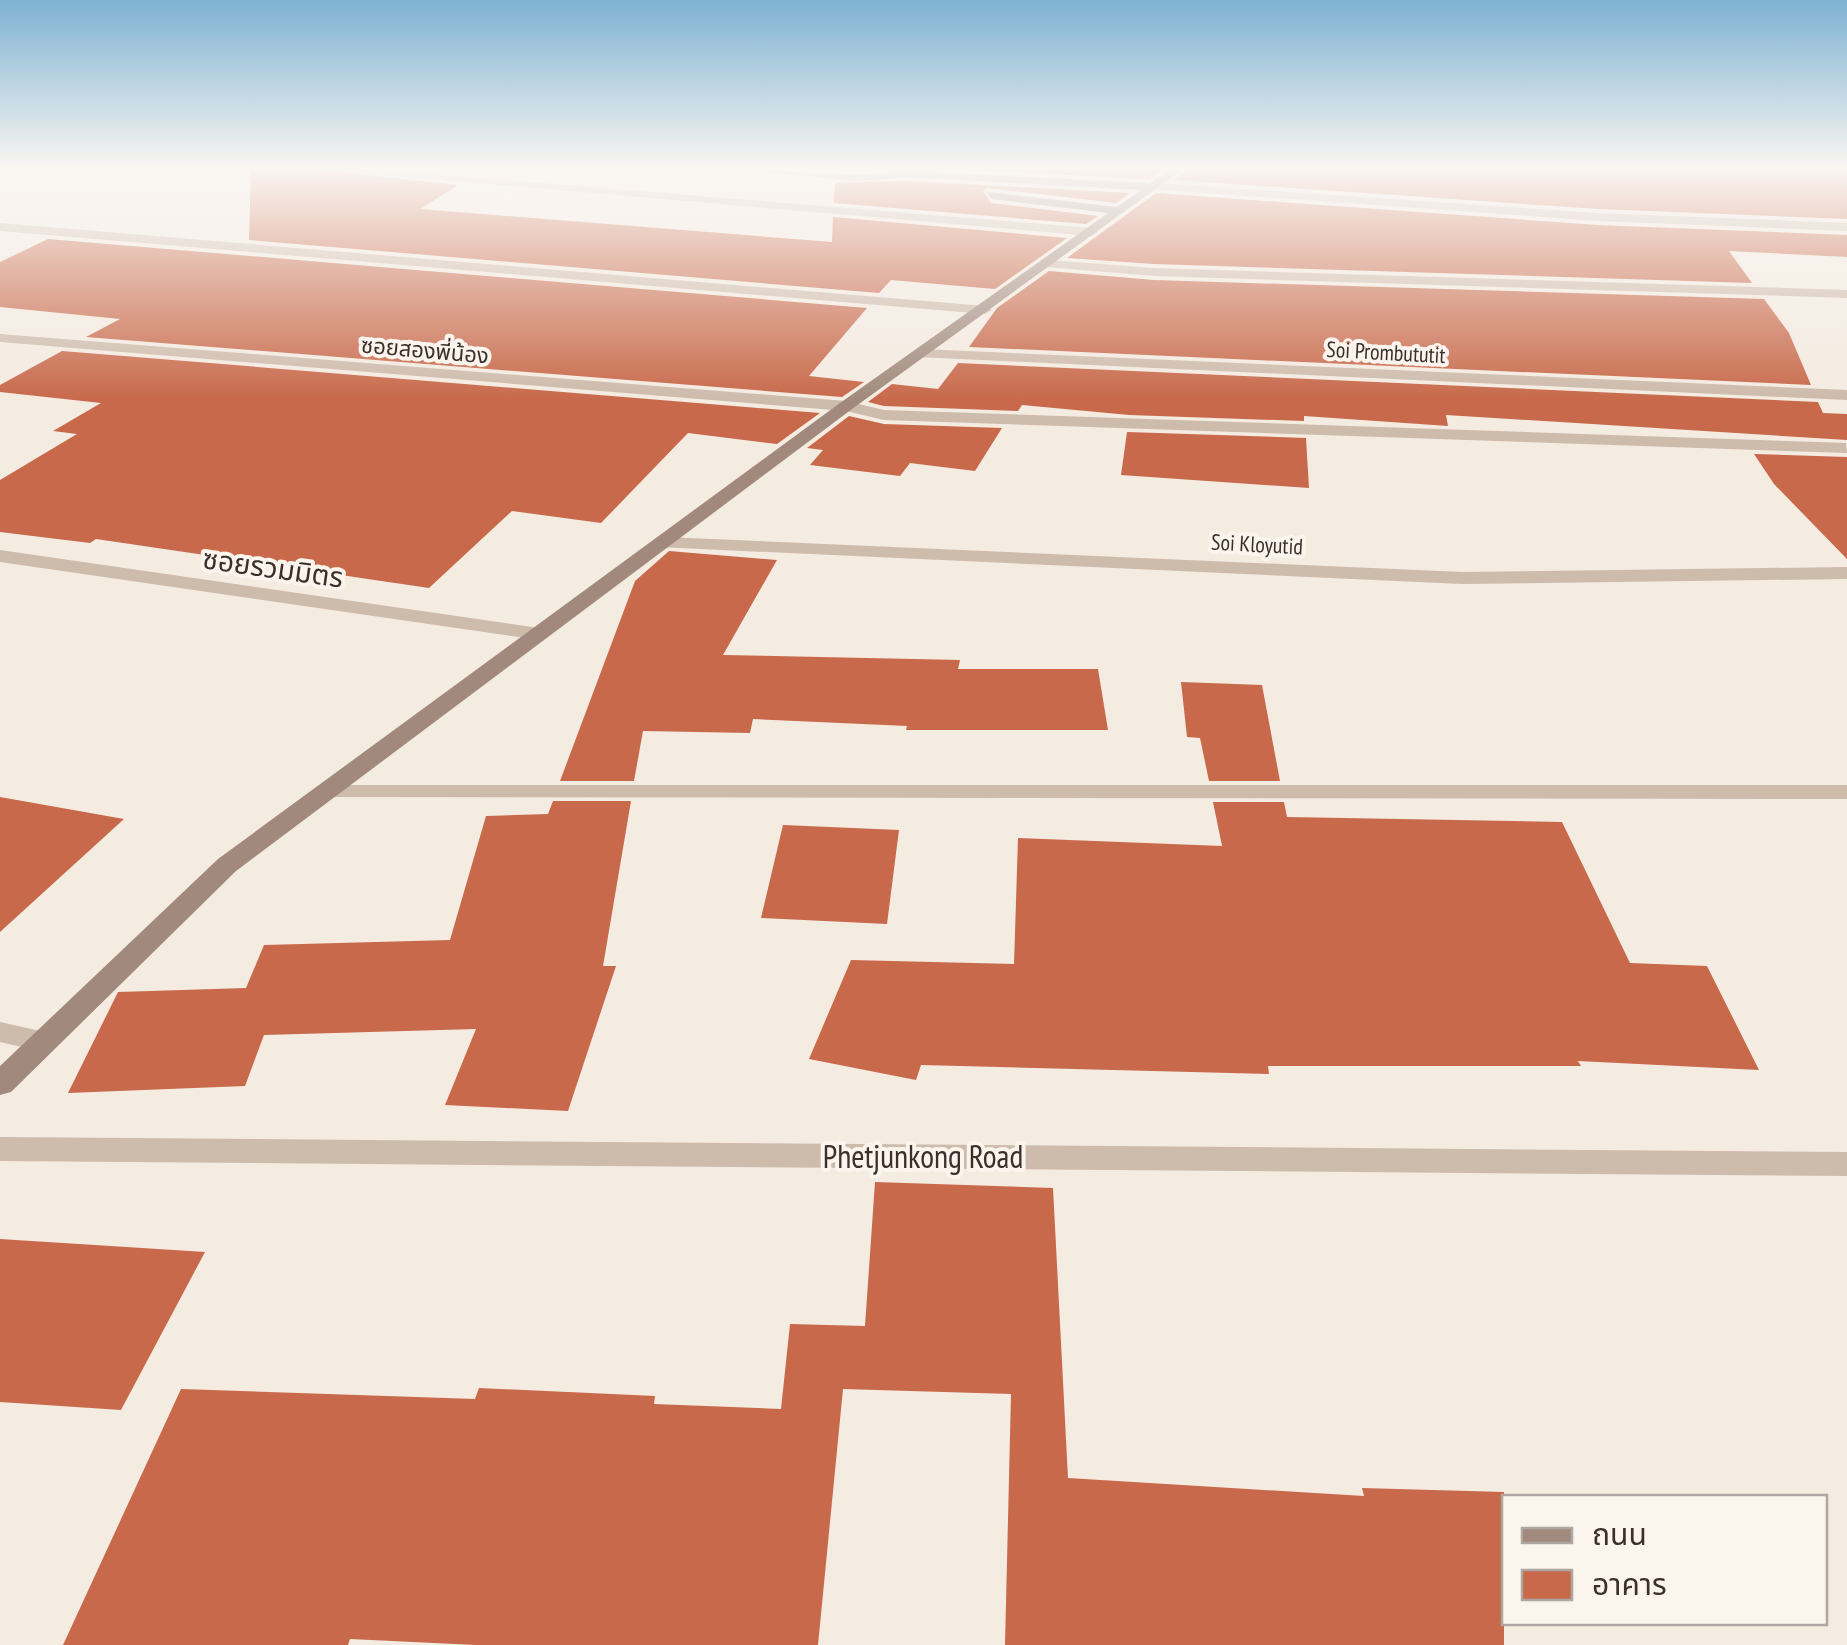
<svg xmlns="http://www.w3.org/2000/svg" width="1847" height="1645" font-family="'PT Sans Narrow','Noto Sans Thai',sans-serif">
<rect width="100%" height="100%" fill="#f4ebe1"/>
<g fill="#c8694b">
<path d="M251 169H313L458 185 420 209 832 242 833 217 1067 238 995 289 891 280 879 293 249 240Z"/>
<path d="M951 169H1163L1149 179Z"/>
<path d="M1187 169H1847V219L1598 209 1174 180Z"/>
<path d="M907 181 1130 193 1116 203 987 188 983 191 991 203 1098 216 1086 224 834 203 835 183Z"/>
<path d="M1156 193 1598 225 1847 235V257L1729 251 1752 283 1154 264 1067 258Z"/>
<path d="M48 239 867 308 809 376 864 382 842 397 86 337 120 319 0 307V262Z"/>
<path d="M1049 271 1154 280 1764 299 1789 333 1811 385 969 347 997 308Z"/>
<path d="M62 351 820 413 777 444 688 433 601 523 512 511 429 588 96 539 90 543 0 532V480L77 434 53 431 101 403 0 392V385Z"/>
<path d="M958 363 1818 402 1823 413 1847 414V440L1446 415 1448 426 1304 416V421L1129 415 1022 405 1018 411 884 406 868 402 892 384 938 389Z"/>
<path d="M849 416 884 424 1002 428 975 471 910 463 900 476 810 465 823 450 807 448Z"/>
<path d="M1127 432 1306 438 1309 488 1121 475Z"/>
<path d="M1754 454 1847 457V559L1774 484Z"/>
<path d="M669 551 777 560 723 655 960 660 958 669H1098L1108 730H906L907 726 753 719 750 733 643 731 634 781H560L635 581Z"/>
<path d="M1181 682 1262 685 1280 781H1209L1200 738 1187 737Z"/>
<path d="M0 797 124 819 0 932Z"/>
<path d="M553 801H631L603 966H616L568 1111 445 1105 476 1029 264 1035 245 1086 68 1093 118 992 246 988 264 945 450 940 486 816 548 814Z"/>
<path d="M1213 802H1284L1287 817 1562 822 1630 963 1707 966 1759 1070 1578 1061 1581 1066H1268L1269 1074 921 1065 916 1080 809 1059 851 960 1014 964 1018 838 1222 846Z"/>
<path d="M783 825 899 830 887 924 761 918Z"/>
<path d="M875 1182 1053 1188 1068 1478 1364 1496 1362 1488 1504 1492V1645H1005L1011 1394 843 1389 818 1645H476L350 1639 348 1645H63L181 1389 475 1399 479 1388 655 1396 654 1404 781 1409 790 1324 865 1326Z"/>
<path d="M0 1239 205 1252 121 1410 0 1402Z"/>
</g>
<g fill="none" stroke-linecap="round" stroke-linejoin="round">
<g fill="#cdbbac" fill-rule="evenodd">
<path d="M317 169H369L1092 228 1098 232 1092 236Z"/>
<path d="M1155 183 1598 213 1847 223V231L1598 221 1151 189Z"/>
<path d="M0 223 985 306 992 310 985 314 0 231Z"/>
<path d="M1049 260 1154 268 1847 290V298L1154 276 1044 267 1042 264Z"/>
<path d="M0 334 846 401 884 410 1846 443 1847 453 884 420 846 411 0 342Z"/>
<path d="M922 349 1847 390V400L917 357 914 354Z"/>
<path d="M665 537 1462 572 1847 567V579L1462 584 658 547V539Z"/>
<path d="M0 550 539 628 550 634 539 640 0 562Z"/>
<path d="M326 785H1847V799L317 797 314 792Z"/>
<path d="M0 1022 54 1034 59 1041 54 1048 44 1052 0 1042Z"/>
<path d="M0 1137 1847 1152V1176L0 1161Z"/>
</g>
<path fill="#a18a7d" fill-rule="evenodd" d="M733 169 858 175 907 171 1150 183 1170 169H1183L852 409 236 871 11 1092 0 1095V1066L218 859 840 403 1108 213 991 199 987 192 1117 207 1141 190 907 177 858 181Z"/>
</g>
<linearGradient id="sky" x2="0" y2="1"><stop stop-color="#7eb2d2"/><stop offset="0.42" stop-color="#faf6f2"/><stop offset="1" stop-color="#faf6f2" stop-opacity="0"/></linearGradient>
<rect width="1847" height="400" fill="url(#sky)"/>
<g text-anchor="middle" stroke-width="8" stroke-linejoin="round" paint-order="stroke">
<g font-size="22" fill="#3b302b" stroke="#fbf5ee">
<text transform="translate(425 350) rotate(5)" y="8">ซอยสองพี่น้อง</text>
<text transform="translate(1386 352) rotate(3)" y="8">Soi Prombututit</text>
<text transform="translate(1257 544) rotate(3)" y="8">Soi Kloyutid</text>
</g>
<g font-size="28" fill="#3b302b" stroke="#fbf5ee">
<text transform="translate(273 568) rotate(8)" y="10">ซอยรวมมิตร</text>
</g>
<g font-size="32" fill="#3b302b" stroke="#fbf5ee">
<text x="923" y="1168">Phetjunkong Road</text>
</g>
</g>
<rect x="1502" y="1495" width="325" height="130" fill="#fbf5ee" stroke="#aea6a0" stroke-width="2.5"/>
<rect x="1522" y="1528" width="50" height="15" fill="#a18a7d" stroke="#aea6a0" stroke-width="2.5"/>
<text x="1592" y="1545" font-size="30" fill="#3b302b">ถนน</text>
<rect x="1522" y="1570" width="50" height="30" fill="#c8694b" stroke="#aea6a0" stroke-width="2.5"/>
<text x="1592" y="1595" font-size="30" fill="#3b302b">อาคาร</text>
</svg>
